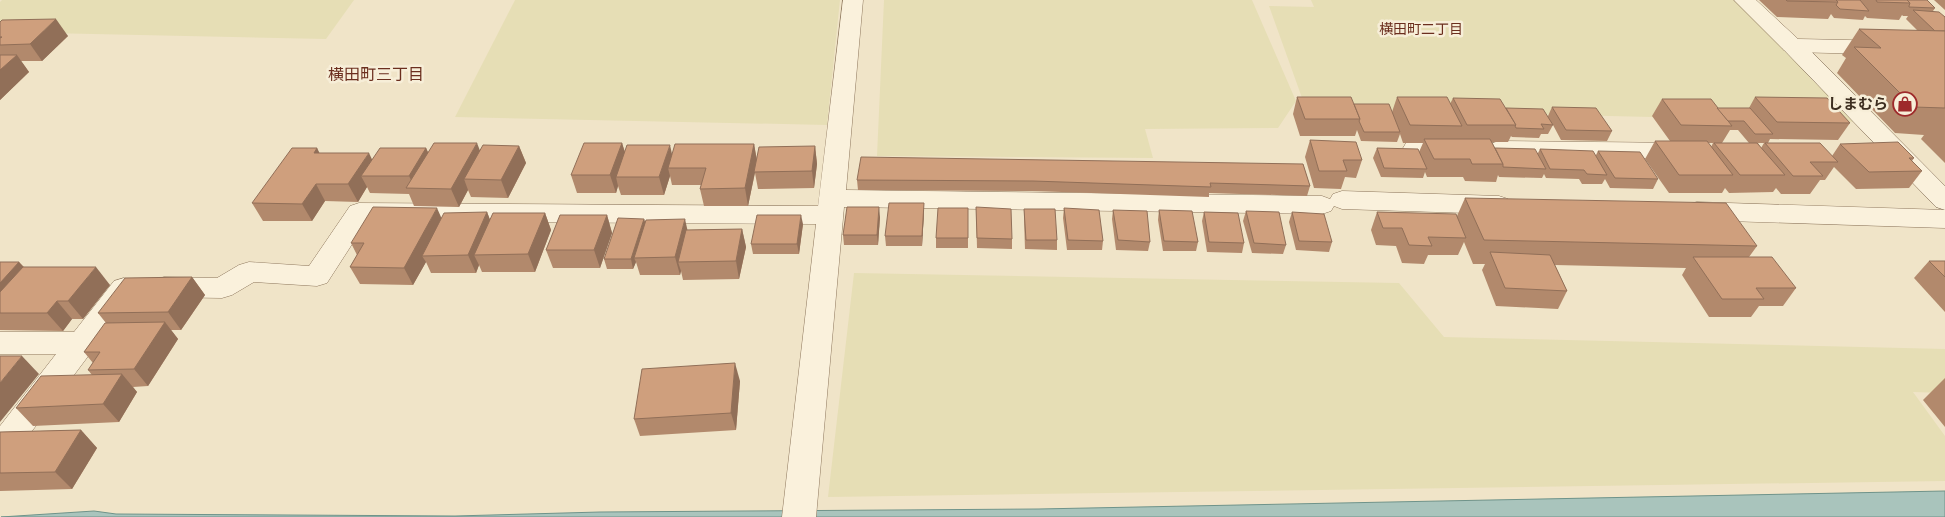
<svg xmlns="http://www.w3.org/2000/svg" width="1945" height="517" font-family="'Times New Roman','Noto Sans JP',serif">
<rect width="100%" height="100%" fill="#f0e4c8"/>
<g fill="#e6deb5">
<path d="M2 0H354L326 39 0 32V2Z"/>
<path d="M515 0H840L827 125 455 117Z"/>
<path d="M884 0H1252L1296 101 1278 128 1145 129 1153 158 877 156Z"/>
<path d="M1311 0H1734L1864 122 1306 109 1269 6 1314 7Z"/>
<path d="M854 273 1399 283 1444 337 1945 349V393L1913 392 1945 436V481L828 497Z"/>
</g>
<path fill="#a9c4bc" stroke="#6f938a" d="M1945 491V517H1L94 511 116 514 455 516 600 512 1038 509Z"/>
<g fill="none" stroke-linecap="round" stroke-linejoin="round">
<g stroke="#8d765c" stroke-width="1">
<g id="street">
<path d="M843 0H863L846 190 1322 196 1330 199 1333 194 1342 191 1499 196 1508 199 1512 205 1508 211 1499 214 1342 209 1334 206 1331 211 1322 214 844 207 816 517H782L816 224 367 221 327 283 317 286 254 282 232 295 222 298 164 297 154 294 150 287 154 280 164 277 217 278 239 265 249 262 309 266 350 206 359 203 818 206Z"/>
<path d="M1734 0H1756L1798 39 1945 42V56L1792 52 1784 50Z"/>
<path d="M1415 140H1458L1467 143 1470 148 1467 153C1449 158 1424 158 1406 153L1403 148 1406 143Z"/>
<path d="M1499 141 1686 143 1695 146 1698 151 1695 156 1686 159 1499 157 1490 154 1487 149 1490 144Z"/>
<path d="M1697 202 1945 210V228L1697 220 1688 217 1684 211 1688 205Z"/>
<path d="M124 278 134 281 138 288 134 295 11 459 0 463V426L56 354H0V332H74L114 281Z"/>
</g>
</g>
<g stroke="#6f573f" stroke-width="1">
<path id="secondary" d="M1792 38 1800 40 1945 186V210L1936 207 1784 50 1781 45 1784 40Z"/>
</g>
<use href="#street" fill="#faf1dc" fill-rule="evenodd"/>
<use href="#secondary" fill="#faf1dc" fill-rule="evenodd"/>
</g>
<g fill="#b2896c" fill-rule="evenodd">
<path d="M1759 0H1927L1935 8 1933 11 1945 17V163L1921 139 1924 135 1895 133 1837 73 1846 58 1842 55 1859 29 1918 31 1906 19 1908 16H1903L1902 15 1899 20 1867 18 1865 16 1863 20 1834 18 1831 14 1828 19 1777 17Z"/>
<path d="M1934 0H1945V10Z"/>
<path d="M0 22 68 36 42 61H21L29 72 0 100Z"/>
<path d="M1297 97 1354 104 1392 112 1397 97 1450 104 1453 98 1548 116 1552 107 1612 131 1607 141 1561 140 1553 125 1548 134H1541L1539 138 1512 137 1511 136 1508 142H1492L1495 148 1538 153 1540 149 1596 155 1598 151 1658 179 1653 189 1610 188 1605 179 1602 184H1582L1579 179 1546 178 1544 174 1542 178 1499 177 1498 175 1496 182 1465 181 1463 177H1427L1425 172 1423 178 1381 177 1373 158 1377 148 1419 152 1423 143H1403L1400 134 1397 142 1361 141 1357 130 1355 136H1300L1293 114Z"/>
<path d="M1755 97 1850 123 1838 140 1770 139 1768 143 1832 156 1840 144 1914 158 1912 161 1922 171 1909 188 1856 189 1834 167 1825 180H1820L1810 194H1781L1776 188 1773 192 1729 193 1725 188 1722 193H1669L1645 159 1655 141H1670L1652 116 1662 99 1717 108H1749ZM1730 130H1738L1749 143H1722ZM1708 143H1713L1711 147ZM1758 143H1764L1761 148Z"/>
<path d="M1310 140 1362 160 1356 178 1345 177 1341 189 1314 188 1305 157Z"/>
<path d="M622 143 625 152 672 155 754 144 757 160 815 146 817 164 814 188 758 189 755 173 748 206H704L700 189 701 185H672L670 176 664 195H621L618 186 616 193H577L571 175Z"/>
<path d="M519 146 526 163 508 198 471 197 468 190 459 207 414 206 409 194 370 193 367 187 358 202 325 201 312 221H263L252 203 317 148 319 153 372 160 426 148 428 152 480 150Z"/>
<path d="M1303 164 1310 186 1307 196 1209 193V197L1032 191 858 190 857 180Z"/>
<path d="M1465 198 1757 246 1749 257 1796 288 1783 306H1759L1751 317H1709L1682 275 1686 268 1555 265 1567 291 1558 309 1496 306 1482 270 1485 264H1473L1464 242 1458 255H1428L1424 264 1402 263 1396 246 1376 245 1371 230 1377 212 1457 216Z"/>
<path d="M976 207 1012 239V249L977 248Z"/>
<path d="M968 208V248H936V238Z"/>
<path d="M1064 208 1103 241 1102 250H1067L1063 218Z"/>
<path d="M1024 209 1057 240V250L1025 249 1024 218Z"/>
<path d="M1113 210 1150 242 1148 251 1116 250 1112 219Z"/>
<path d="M1159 210 1198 242 1196 251H1163L1158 220Z"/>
<path d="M1246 211 1286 245 1283 254 1252 253 1243 221Z"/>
<path d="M487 212 490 220 545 213 551 230 535 272H482L479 265 476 273H431L426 262 413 285 360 284 350 267 357 255 351 243 441 218Z"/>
<path d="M1204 212 1244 243 1242 253 1207 252 1202 221Z"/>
<path d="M1292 212 1332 242 1329 252 1296 250 1289 222Z"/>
<path d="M924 213 922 246H886L885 236Z"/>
<path d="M607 215 612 233 600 268H553L546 250Z"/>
<path d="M880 217 878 245H844L843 235Z"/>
<path d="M644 219 645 222 687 230 742 229 746 247 739 279 683 280 681 271 680 275H640L636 262 633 269H607L604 259Z"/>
<path d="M803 224 799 254H753L751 244Z"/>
<path d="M1929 261H1945V312L1914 278Z"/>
<path d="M0 262H19L24 267 110 285 83 319H72L63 331 0 330Z"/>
<path d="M192 277 205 295 181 330H171L178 339 148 386 133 387 137 392 119 422 33 426 16 408 92 375 88 370 93 363 84 352 106 323 98 313Z"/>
<path d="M1945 378V427L1923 400Z"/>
<path d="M740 381 736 430 640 436 634 419Z"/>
<path d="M81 430 97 448 72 489 0 491V432Z"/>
</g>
<g fill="#916f58">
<path d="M56 19 68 36 42 61 30 44Z"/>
<path d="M17 55 29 72 0 100V70Z"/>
<path d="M477 143 484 161 464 179 468 190 459 207 451 189Z"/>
<path d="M622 143 627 160 616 177 618 186 616 193 610 175Z"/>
<path d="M754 144 757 162 748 206 745 188Z"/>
<path d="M670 145 674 163 668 168 670 176 664 195 659 177Z"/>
<path d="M519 146 526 163 508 198 501 180Z"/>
<path d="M815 146 817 164 814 188 812 171Z"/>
<path d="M317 148 326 166 314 153Z"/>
<path d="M426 148 434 166 415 188 409 176Z"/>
<path d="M369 153 377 170 361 176 367 187 358 202 348 184Z"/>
<path d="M316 184 325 201 312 221 302 204Z"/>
<path d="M924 203V213L922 246V236Z"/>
<path d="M879 207 880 217 878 245 877 235Z"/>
<path d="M437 208 445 226 422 256 426 262 413 285 404 268Z"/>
<path d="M487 212 494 230 474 255 479 265 476 273 468 255Z"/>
<path d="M545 213 551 230 535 272 528 254Z"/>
<path d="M607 215 612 233 600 268 594 250Z"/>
<path d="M801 215 803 224 799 254 797 244Z"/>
<path d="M644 219 647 228 634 258 636 262 633 269 631 259Z"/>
<path d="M685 219 689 237 678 262 681 271 680 275 675 257Z"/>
<path d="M742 229 746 247 739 279 736 261Z"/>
<path d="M19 262 35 280 0 313V283Z"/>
<path d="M96 267 110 285 83 319 68 301Z"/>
<path d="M192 277 205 295 181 330 168 312Z"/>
<path d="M57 301 72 319 63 331 47 313Z"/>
<path d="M165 322 178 339 148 386 134 369Z"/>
<path d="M22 356 39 374 0 422V383Z"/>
<path d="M735 363 740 381 736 430 731 413Z"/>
<path d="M122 374 137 392 119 422 103 404Z"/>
<path d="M81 430 97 448 72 489 55 472Z"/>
</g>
<g fill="#cf9f7d" stroke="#916f58">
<path d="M1786 0H1836L1838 2 1787 1Z"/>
<path d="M1836 0H1860L1869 11 1840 9 1836 5 1838 2Z"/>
<path d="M1876 0H1907L1910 3 1877 2Z"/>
<path d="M1907 0H1927L1935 8 1909 7V6L1910 3Z"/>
<path d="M1913 10 1939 12 1945 17V31H1935Z"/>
<path d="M56 19 30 44 0 45V38L2 37H0V22L2 20Z"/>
<path d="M1859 29 1945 31V108L1914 107 1854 47 1881 48Z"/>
<path d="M0 55H17L0 70Z"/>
<path d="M1297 97H1351L1360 119H1305Z"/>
<path d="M1397 97H1447L1462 126 1410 125Z"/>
<path d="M1755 97 1827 98 1850 123 1777 122Z"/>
<path d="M1453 98 1500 99 1516 125H1467Z"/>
<path d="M1662 99H1711L1732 126 1681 125Z"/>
<path d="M1354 104H1389L1400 132H1364L1359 121 1360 119Z"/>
<path d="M1552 107 1596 108 1612 131 1566 130Z"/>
<path d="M1506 108 1543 109 1553 125 1541 124 1544 129 1516 128 1515 126 1516 125Z"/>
<path d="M1717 108H1750L1773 134H1755L1744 121H1728Z"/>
<path d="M1424 139H1490L1503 164H1472L1470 159H1434Z"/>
<path d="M1310 140 1356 142 1362 160H1343L1347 171H1319Z"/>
<path d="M1655 141H1707L1733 175H1679Z"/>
<path d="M1898 142 1914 158H1909L1922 171 1869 172 1840 144Z"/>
<path d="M434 143H477L451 189 406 188Z"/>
<path d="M584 143H622L610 175H571Z"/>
<path d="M1714 143H1757L1785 175H1740Z"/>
<path d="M1765 143H1820L1838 162H1810L1823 176H1793Z"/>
<path d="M675 144H754L745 188 700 189 706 168H668Z"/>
<path d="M483 145 519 146 501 180 464 179Z"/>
<path d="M627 145H670L659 177H616Z"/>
<path d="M815 146 812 171 754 172 759 147Z"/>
<path d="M292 148H317L314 153H369L348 184H316L302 204 252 203Z"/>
<path d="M380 148H426L409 176H361Z"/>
<path d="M1377 148 1418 149 1427 169 1384 168Z"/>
<path d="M1495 148 1535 149 1546 169 1503 167V164Z"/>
<path d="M1540 149 1593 151 1607 175 1587 174 1584 170 1550 169Z"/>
<path d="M1598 151 1640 152 1658 179 1615 178Z"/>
<path d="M861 157 1303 164 1310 186 1210 183 1211 187 1033 181 857 180Z"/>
<path d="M1465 198 1726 203 1757 246 1484 240Z"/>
<path d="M889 203H924L922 236H885Z"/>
<path d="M373 207 437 208 404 268 350 267 364 243H351Z"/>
<path d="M847 207H879L877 235H843Z"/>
<path d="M976 207 1011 209 1012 239 977 238Z"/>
<path d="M938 208H968V238H936Z"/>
<path d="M1064 208 1099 210 1103 241 1068 240Z"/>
<path d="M1024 209H1055L1057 240H1026Z"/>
<path d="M1113 210 1147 211 1150 242 1118 240Z"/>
<path d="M1159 210 1192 211 1198 242 1164 241Z"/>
<path d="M1246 211 1279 212 1286 245 1254 243Z"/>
<path d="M487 212 468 255 422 256 444 213Z"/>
<path d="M1204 212 1238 213 1244 243 1209 242Z"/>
<path d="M1292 212 1324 214 1332 242 1299 241Z"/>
<path d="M1377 212 1456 214 1466 238 1428 237 1432 246 1409 245 1402 228H1383Z"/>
<path d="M493 213H545L528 254 474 255Z"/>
<path d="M560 215H607L594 250H546Z"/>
<path d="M757 215H801L797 244H751Z"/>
<path d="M618 218 644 219 631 259H604Z"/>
<path d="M685 219 675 257 634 258 646 220Z"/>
<path d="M742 229 736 261 678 262 686 230Z"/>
<path d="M1490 252 1550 255 1567 291 1505 288Z"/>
<path d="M1693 257H1772L1796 288H1756L1764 299H1722Z"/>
<path d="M1929 261H1945V277Z"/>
<path d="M0 262H19L0 283Z"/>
<path d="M23 267H96L68 301H57L47 313H0V292Z"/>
<path d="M192 277 168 312 98 313 125 278Z"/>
<path d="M165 322 134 369 88 370 100 352H84L105 323Z"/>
<path d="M0 356H22L0 383Z"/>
<path d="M735 363 731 413 634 419 642 369Z"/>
<path d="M122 374 103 404 16 408 41 376Z"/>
<path d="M81 430 55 472 0 473V432Z"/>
</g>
<defs>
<g id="shop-ring" transform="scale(1.25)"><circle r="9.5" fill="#f7eed8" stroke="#9e2a2b" stroke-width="1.5"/><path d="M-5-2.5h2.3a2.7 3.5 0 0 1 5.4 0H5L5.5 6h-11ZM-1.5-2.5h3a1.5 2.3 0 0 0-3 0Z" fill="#9e2a2b"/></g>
</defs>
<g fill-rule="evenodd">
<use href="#shop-ring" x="1905" y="104"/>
</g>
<g text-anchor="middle" stroke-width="5" stroke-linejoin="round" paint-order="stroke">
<g font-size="14" fill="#6b2e1e" stroke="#f7eed8">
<text x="1421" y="34">横田町二丁目</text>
</g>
<g font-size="15" font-weight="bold" fill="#3d2e20" stroke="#f7eed8" text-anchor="end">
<text x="1888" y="109">しまむら</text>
</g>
<g font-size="16" fill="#6b2e1e" stroke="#f7eed8">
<text x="376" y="80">横田町三丁目</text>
</g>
</g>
</svg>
